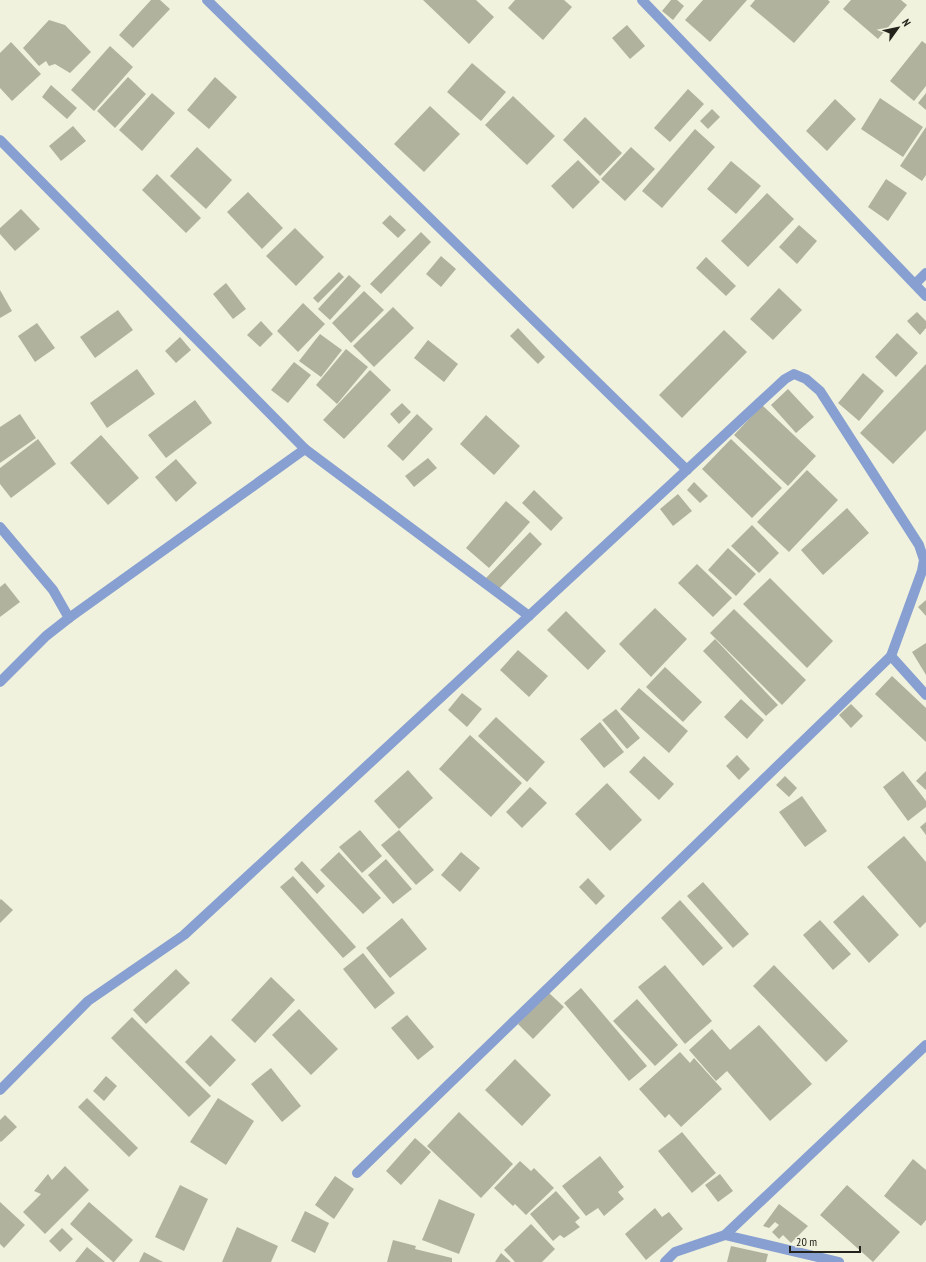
<svg xmlns="http://www.w3.org/2000/svg" width="926" height="1262" font-family="'PT Sans Narrow',sans-serif">
<rect width="100%" height="100%" fill="#f1f2dd"/>
<g fill="#b1b29e">
<path d="M151 0H160L170 9 133 48 119 35Z"/>
<path d="M423 0H476L494 17 469 44Z"/>
<path d="M515 0H564L572 7 543 40 508 8Z"/>
<path d="M671 0H677L684 6 673 20 662 11Z"/>
<path d="M703 0H747L710 42 685 20Z"/>
<path d="M755 0H828L830 2 794 43 750 6Z"/>
<path d="M851 0H901L907 5 878 39 843 9Z"/>
<path d="M49 20 65 25 91 52 70 73 55 64 49 66 46 61 39 66 23 48Z"/>
<path d="M627 25 645 46 630 59 612 38Z"/>
<path d="M922 41 926 44V86L914 101 890 81Z"/>
<path d="M11 42 41 74 12 101 0 88V53Z"/>
<path d="M110 46 133 67 94 111 71 90Z"/>
<path d="M472 63 506 92 481 121 447 92Z"/>
<path d="M128 77 146 94 115 128 97 111Z"/>
<path d="M215 77 237 97 209 129 187 110Z"/>
<path d="M51 85 77 108 67 119 42 97Z"/>
<path d="M688 89 704 104 670 142 654 128Z"/>
<path d="M152 93 175 113 142 151 119 130Z"/>
<path d="M926 93V110L918 103Z"/>
<path d="M513 96 555 136 527 165 485 125Z"/>
<path d="M880 98 923 127 903 157 861 129Z"/>
<path d="M835 99 856 119 827 151 806 131Z"/>
<path d="M430 106 460 134 424 172 394 144Z"/>
<path d="M712 109 720 117 708 129 700 121Z"/>
<path d="M585 117 622 153 600 176 563 140Z"/>
<path d="M73 126 86 141 61 161 49 146Z"/>
<path d="M926 127V175L922 181 900 166Z"/>
<path d="M695 129 715 147 662 208 642 191Z"/>
<path d="M197 147 232 180 206 209 170 176Z"/>
<path d="M631 147 655 169 625 201 601 179Z"/>
<path d="M578 160 600 182 573 209 551 186Z"/>
<path d="M731 161 761 186 736 214 707 189Z"/>
<path d="M157 174 201 218 186 233 142 190Z"/>
<path d="M886 179 907 193 888 221 868 207Z"/>
<path d="M248 192 283 228 262 249 227 212Z"/>
<path d="M767 193 794 219 748 267 721 241Z"/>
<path d="M21 209 40 229 15 251 0 234V228Z"/>
<path d="M390 215 406 230 398 238 382 223Z"/>
<path d="M799 225 817 241 797 264 779 247Z"/>
<path d="M295 228 324 257 296 286 266 256Z"/>
<path d="M421 232 431 242 381 294 370 284Z"/>
<path d="M441 256 456 269 441 287 426 274Z"/>
<path d="M706 257 736 286 726 296 696 268Z"/>
<path d="M339 272 344 277 318 303 313 298Z"/>
<path d="M349 275 361 286 330 320 318 309Z"/>
<path d="M226 283 246 309 233 319 213 294Z"/>
<path d="M779 288 802 310 773 340 750 319Z"/>
<path d="M0 290 12 311 0 318Z"/>
<path d="M364 291 384 310 351 343 332 323Z"/>
<path d="M303 303 325 324 298 352 277 331Z"/>
<path d="M393 307 414 328 374 367 353 346Z"/>
<path d="M118 310 133 330 95 358 80 337Z"/>
<path d="M917 312 926 321V328L920 335 907 321Z"/>
<path d="M261 321 273 334 260 347 247 335Z"/>
<path d="M37 323 55 348 35 362 18 336Z"/>
<path d="M518 328 545 357 538 364 510 336Z"/>
<path d="M724 330 747 352 682 418 659 395Z"/>
<path d="M897 333 918 353 896 377 875 357Z"/>
<path d="M320 334 342 350 321 377 299 361Z"/>
<path d="M180 337 191 350 176 363 165 351Z"/>
<path d="M428 340 458 364 444 382 414 358Z"/>
<path d="M346 349 368 367 337 404 316 385Z"/>
<path d="M294 362 311 375 288 403 271 390Z"/>
<path d="M926 364V430L893 464 860 433Z"/>
<path d="M137 369 155 394 107 428 90 403Z"/>
<path d="M370 370 391 390 344 439 323 420Z"/>
<path d="M863 373 884 391 859 421 838 403Z"/>
<path d="M788 389 814 417 796 433 771 405Z"/>
<path d="M195 400 212 423 166 458 148 435Z"/>
<path d="M402 403 411 412 399 424 390 414Z"/>
<path d="M762 405 816 456 788 486 734 435Z"/>
<path d="M20 414 36 438 0 463V427Z"/>
<path d="M417 414 433 429 403 461 387 446Z"/>
<path d="M486 415 520 446 494 475 460 444Z"/>
<path d="M101 435 139 478 108 505 70 463Z"/>
<path d="M38 439 56 464 11 498 0 484V468Z"/>
<path d="M731 439 782 488 752 518 702 469Z"/>
<path d="M428 458 437 468 414 487 405 476Z"/>
<path d="M176 459 197 483 176 502 155 477Z"/>
<path d="M807 470 838 500 789 552 757 522Z"/>
<path d="M694 482 708 496 700 503 687 490Z"/>
<path d="M534 490 563 518 551 531 522 503Z"/>
<path d="M678 494 692 511 673 526 660 509Z"/>
<path d="M506 501 530 522 489 568 466 548Z"/>
<path d="M847 508 869 533 823 575 801 550Z"/>
<path d="M752 525 779 553 759 573 731 546Z"/>
<path d="M530 532 542 544 497 591 485 579Z"/>
<path d="M728 548 756 574 736 596 708 570Z"/>
<path d="M697 564 732 598 713 617 678 583Z"/>
<path d="M770 578 833 641 807 668 743 604Z"/>
<path d="M5 583 20 602 0 617V587Z"/>
<path d="M926 600V616L918 607Z"/>
<path d="M655 608 687 639 651 677 619 644Z"/>
<path d="M734 609 806 680 782 705 710 633Z"/>
<path d="M566 611 606 651 588 670 547 630Z"/>
<path d="M715 639 778 705 766 716 703 651Z"/>
<path d="M926 643V675L912 652Z"/>
<path d="M518 650 548 676 529 697 500 670Z"/>
<path d="M665 667 702 702 683 722 646 687Z"/>
<path d="M892 676 926 708V742L875 694Z"/>
<path d="M639 688 688 731 669 753 620 709Z"/>
<path d="M462 693 482 709 467 727 448 710Z"/>
<path d="M741 699 764 720 747 739 724 717Z"/>
<path d="M851 704 863 716 851 728 839 715Z"/>
<path d="M616 709 640 738 627 749 602 720Z"/>
<path d="M496 717 545 762 527 782 478 736Z"/>
<path d="M600 722 624 752 604 768 580 739Z"/>
<path d="M470 735 522 783 491 817 439 769Z"/>
<path d="M737 755 750 769 739 780 726 766Z"/>
<path d="M644 756 674 784 659 800 629 772Z"/>
<path d="M408 770 433 798 399 829 374 801Z"/>
<path d="M903 771 926 801V807L908 821 883 787Z"/>
<path d="M926 771V790L916 781Z"/>
<path d="M785 776 797 788 789 797 776 785Z"/>
<path d="M607 783 642 820 610 851 575 814Z"/>
<path d="M530 787 547 803 522 828 506 812Z"/>
<path d="M802 796 827 831 805 847 779 812Z"/>
<path d="M926 822V835L920 827Z"/>
<path d="M360 830 382 856 362 873 339 847Z"/>
<path d="M399 830 434 870 416 885 381 845Z"/>
<path d="M904 836 926 862V922L920 928 867 867Z"/>
<path d="M339 852 381 898 363 914 320 870Z"/>
<path d="M461 852 480 868 460 892 441 875Z"/>
<path d="M386 859 412 889 393 904 368 875Z"/>
<path d="M302 861 325 886 317 894 294 869Z"/>
<path d="M293 876 356 947 343 958 280 887Z"/>
<path d="M588 878 605 896 596 905 579 887Z"/>
<path d="M703 882 749 934 733 948 687 896Z"/>
<path d="M863 895 899 935 869 963 833 922Z"/>
<path d="M1 899 13 910 0 923V900Z"/>
<path d="M680 900 723 948 703 966 661 918Z"/>
<path d="M402 918 427 949 390 978 366 948Z"/>
<path d="M820 920 851 954 833 970 803 935Z"/>
<path d="M363 953 395 993 375 1009 343 969Z"/>
<path d="M665 965 712 1021 685 1044 638 987Z"/>
<path d="M774 965 848 1041 826 1062 753 986Z"/>
<path d="M176 969 190 983 146 1024 133 1010Z"/>
<path d="M271 977 295 1000 255 1043 231 1020Z"/>
<path d="M581 988 647 1066 629 1081 564 1003Z"/>
<path d="M548 992 564 1007 533 1039 518 1024Z"/>
<path d="M637 999 678 1045 655 1066 613 1021Z"/>
<path d="M299 1009 338 1049 311 1075 272 1035Z"/>
<path d="M407 1015 434 1047 418 1060 391 1028Z"/>
<path d="M132 1017 211 1096 189 1117 111 1038Z"/>
<path d="M759 1025 812 1084 770 1121 727 1071 716 1081 689 1050 712 1029 730 1050Z"/>
<path d="M211 1035 236 1060 210 1087 185 1062Z"/>
<path d="M680 1052 690 1063 694 1058 722 1089 681 1127 669 1114 665 1118 639 1089Z"/>
<path d="M515 1059 551 1095 522 1126 485 1090Z"/>
<path d="M271 1068 301 1106 282 1122 251 1084Z"/>
<path d="M106 1076 117 1086 104 1101 93 1091Z"/>
<path d="M87 1098 138 1148 129 1157 78 1107Z"/>
<path d="M218 1098 254 1121 226 1165 190 1142Z"/>
<path d="M459 1112 513 1164 481 1198 427 1146Z"/>
<path d="M5 1115 17 1127 1 1142 0 1141V1120Z"/>
<path d="M682 1132 716 1173 692 1193 658 1151Z"/>
<path d="M415 1138 431 1152 401 1185 386 1171Z"/>
<path d="M600 1156 624 1187 618 1192 624 1199 604 1216 598 1208 586 1216 562 1186Z"/>
<path d="M913 1159 926 1170V1220L921 1226 884 1196Z"/>
<path d="M520 1161 531 1171 534 1168 554 1188 526 1215 515 1204 513 1206 494 1188Z"/>
<path d="M65 1166 89 1190 45 1234 23 1212 41 1194 34 1191 48 1174 52 1180Z"/>
<path d="M720 1174 733 1191 718 1202 705 1185Z"/>
<path d="M335 1176 354 1189 334 1219 315 1205Z"/>
<path d="M180 1185 208 1199 184 1251 155 1237Z"/>
<path d="M847 1185 900 1232 873 1262 820 1215Z"/>
<path d="M556 1191 580 1218 575 1222 580 1227 564 1238 560 1235 553 1241 530 1214Z"/>
<path d="M439 1199 475 1214 459 1254 422 1240Z"/>
<path d="M0 1202 25 1225 4 1248 0 1244Z"/>
<path d="M89 1202 133 1240 114 1262H113L70 1224Z"/>
<path d="M779 1204 808 1226 791 1243 783 1235 779 1239 772 1232 779 1225 775 1222 769 1228 763 1226Z"/>
<path d="M655 1208 662 1217 669 1212 683 1229 646 1260 625 1234Z"/>
<path d="M305 1211 329 1223 315 1253 291 1241Z"/>
<path d="M531 1224 555 1249 542 1262H515L504 1250Z"/>
<path d="M237 1227 278 1246 271 1262H222Z"/>
<path d="M62 1228 73 1239 60 1252 49 1241Z"/>
<path d="M393 1240 416 1246 415 1249 452 1258V1262H387Z"/>
<path d="M731 1246 768 1254 766 1262H727Z"/>
<path d="M87 1247 105 1262H75Z"/>
<path d="M144 1252 163 1262H139Z"/>
<path d="M501 1253 511 1262H495Z"/>
</g>
<g fill="none" stroke-linecap="round" stroke-linejoin="round">
<g stroke="#87a0d1" stroke-width="10">
<path d="M207 0 687 470"/>
<path d="M642 0 926 296"/>
<path d="M0 140 305 449 529 616"/>
<path d="M915 284 926 273"/>
<path d="M0 527 53 590 69 618 46 636 0 682"/>
<path d="M69 618 305 449"/>
<path d="M891 656 926 695"/>
<path d="M0 1090 88 1001 184 935 785 379 794 374 806 379 820 391 919 545 924 560 922 571 891 656 357 1173"/>
<path d="M725 1235 839 1262"/>
<path d="M665 1262 675 1252 725 1235 926 1045"/>
</g>
</g>
<g transform="translate(898 28) rotate(57)" stroke="#f1f2dd" stroke-width="3" paint-order="stroke">
<path d="M0-3L7 15L0 10L-7 15Z" fill="#23231b"/>
<text y="-6" font-size="11" font-weight="bold" text-anchor="middle" fill="#23231b">N</text>
</g>
<path d="M790 1246v6h70v-6" fill="none" stroke="#23231b" stroke-width="2"/>
<text x="796" y="1246" font-size="12" fill="#23231b" stroke="#f1f2dd" stroke-width="3" paint-order="stroke">20 m</text>
</svg>
